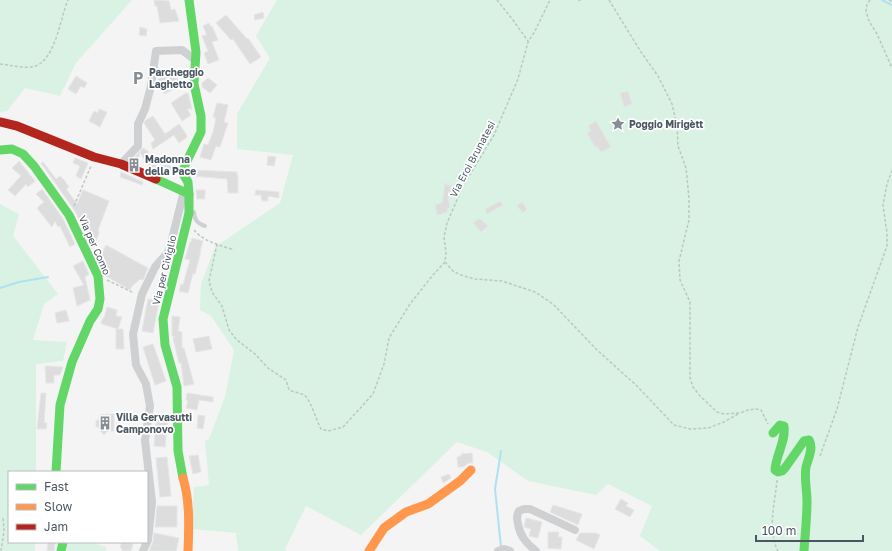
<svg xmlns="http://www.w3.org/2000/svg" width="892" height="551" font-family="'Golos Text',sans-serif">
<rect width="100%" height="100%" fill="#f4f4f4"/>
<g fill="#d9f2e3">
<path d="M0 0H132L76 63 60 96 25 88 7 111 0 112Z"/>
<path d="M277 0H892V551H660L640 536 652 506 608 484 596 495 528 481 487 452 457 442 361 535 306 506 285 549 287 551H238L236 533 192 529 194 487 209 485 205 441 209 439 225 397 234 350 211 316 200 310 201 284 215 247 280 203 293 155 237 149V114L270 58 256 36Z"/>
<path d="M0 204 19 214 13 236 58 294 44 304 33 340 67 342 63 361 36 364V472H9V542H35V551H0Z"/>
<path d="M67 542H91L106 547V551H66Z"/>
</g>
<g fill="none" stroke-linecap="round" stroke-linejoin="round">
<g stroke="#aee2f0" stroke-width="2">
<path d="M882 0 892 5"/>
<path d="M0 288 19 282 48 277"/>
<path d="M501 451 495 489 501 547"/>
</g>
</g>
<g fill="#ddddde" stroke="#e5e6e7">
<path d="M154 0 169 1 171 10 175 9 179 21 160 23 157 6H155Z"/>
<path d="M263 12 264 18 255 20 254 15Z"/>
<path d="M226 15 247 39 248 38 261 57 250 64 233 39 231 40 216 23Z"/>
<path d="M209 23 211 27 212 26 218 40 212 42 219 60 208 64 204 53 208 51 202 36 206 35V33L203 26Z"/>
<path d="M140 27 147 29 146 36 139 35Z"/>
<path d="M174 72 181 86 164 94 158 79Z"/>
<path d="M76 76 87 83 84 88 81 86 76 94 68 89Z"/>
<path d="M208 78 217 85 210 93 202 87V83Z"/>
<path d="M628 91 632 104 624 107 620 93Z"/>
<path d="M186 93H188L192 109H187L191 115 182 121 171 103Z"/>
<path d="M217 103 228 105 224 122 228 123 220 147 216 146 211 160 200 157 204 144 208 145 213 132 216 118 213 117Z"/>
<path d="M99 109 107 112 100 127 89 121 94 111 98 113Z"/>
<path d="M153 116 165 134 179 124 186 134 187 137 179 143 174 135 153 149 151 143 155 140 144 123 146 120Z"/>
<path d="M596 121 611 147 601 152 597 146 595 147 587 133 591 131 588 126Z"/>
<path d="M143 148 149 152 146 155 172 167 168 177 149 168 140 152 138 160 134 158Z"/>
<path d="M268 156 276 157 274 166 267 165Z"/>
<path d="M75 158 88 163 81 179 76 176 80 166 73 163Z"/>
<path d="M19 161 35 181 28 187 26 184 15 196 8 190 21 176 12 168Z"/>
<path d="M43 162 56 179 60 176 64 180 69 187 66 189 77 204 83 190 109 201 98 230 99 233 96 241 91 243 86 233 87 231 82 225 75 211 41 163Z"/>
<path d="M192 170 237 172V175H238V193H228L227 179 193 176 191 173Z"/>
<path d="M121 172 143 182 142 185 120 177Z"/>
<path d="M445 183H446L447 185 454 186 453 198 448 197 450 208 447 209 448 212 443 213V214L437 215 435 205 442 203Z"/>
<path d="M42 189 63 219 75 244 70 247 60 226 58 227 55 221 52 227 37 208 44 202 36 194Z"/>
<path d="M196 190H205V199H197Z"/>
<path d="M256 190 279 192V198L268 196V201H262L261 195H255Z"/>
<path d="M500 201 503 205 487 214 485 209Z"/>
<path d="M522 202 527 209 523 213 517 206Z"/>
<path d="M478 219H480L488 226 481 232 473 223Z"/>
<path d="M192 238 203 241 200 251H201L195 274 193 273 188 293 179 291 181 284 183 285 190 260 185 259 190 242H191Z"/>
<path d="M106 245 148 268 143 280 140 279 132 286 130 290 106 276 102 267 105 268 101 255Z"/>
<path d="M83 261 89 274 85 277 90 300 77 306 73 288 84 285 73 266Z"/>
<path d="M148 299 159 301 153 333 142 331Z"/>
<path d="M107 307 117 310 116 316 122 317 118 329 102 324 101 323 103 318H104Z"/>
<path d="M66 310 69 321 57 323 55 313Z"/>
<path d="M172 316 180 317 178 331 182 332V348H184L194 384 184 386 181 363H179L173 338 175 337 172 336Z"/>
<path d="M116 329H123L124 349H116Z"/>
<path d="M209 336 212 349 196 352 193 339Z"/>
<path d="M153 344 166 381 155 385 143 347Z"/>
<path d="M45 366 63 367 60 375H54V383H46Z"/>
<path d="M41 393H46L44 423H47L46 429H37Z"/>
<path d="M187 393 213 397V402L199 400 197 410 186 408 188 401 186 400Z"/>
<path d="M157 413 168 414 165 447 154 446Z"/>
<path d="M114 414V431H108L104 435 99 430V427H96V420H99V415Z"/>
<path d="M198 415 205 416 203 429 197 428Z"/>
<path d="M472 453 473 463H469L463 467H458L457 457 461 456V454Z"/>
<path d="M198 455 201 472 193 474 189 456Z"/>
<path d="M167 457 171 496 160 497 156 458Z"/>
<path d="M449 474 451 478 443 483 441 477Z"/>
<path d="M621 499 628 503 626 506 634 510 630 517 615 509Z"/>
<path d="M553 505 582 514 578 525 550 512Z"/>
<path d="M157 506H177V527H155Z"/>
<path d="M526 518 542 522 538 538 529 536 531 529 524 527Z"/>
<path d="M548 532H559L558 537H562L561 549 548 548Z"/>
<path d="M154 533 179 538 176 551H149L153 542Z"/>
<path d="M580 533H596L600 535 594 549 576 540Z"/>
<path d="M48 542H55L54 551H47Z"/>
<path d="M122 542 133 544 131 551H122V548H120Z"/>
</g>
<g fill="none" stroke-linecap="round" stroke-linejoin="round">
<g stroke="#bcc7c4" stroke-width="1.5" stroke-dasharray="3 2" stroke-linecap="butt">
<path d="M497 0 513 20 528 41"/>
<path d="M578 0H581"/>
<path d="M609 0 641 52 658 76 672 104 677 125 678 146 686 168 689 198V220L679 261 680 280 690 302V378L693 387 700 396 717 412 724 414 740 413 748 410 756 409 761 410 768 424"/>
<path d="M870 0 867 4 866 11 869 21 877 34 892 68"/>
<path d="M889 0 892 2"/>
<path d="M0 64C10 65 21 68 31 67 55 65 60 18 68 0"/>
<path d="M74 206 91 166"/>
<path d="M194 230C204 242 220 245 234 250"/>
<path d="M217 244 209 281 212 292 222 306 229 330 237 340 255 354 268 368 286 380 289 390C294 392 300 393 304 395 310 398 317 422 321 429L328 431 343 427 373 394 384 364 389 338 410 304 433 275 445 262 446 253 444 237 447 223 463 186 494 135 518 79 528 42 535 31 550 0"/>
<path d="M445 262 453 271 461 275 475 279 502 281 535 292 553 304 597 350 637 386 674 425 690 429 708 428 724 422 738 414"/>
<path d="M107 280 134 293"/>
<path d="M820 456 837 409 858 327 887 246V233L883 205 887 184 892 170"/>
<path d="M777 480C775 503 767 530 778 551"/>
<path d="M1 551 4 531 3 516"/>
</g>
<path stroke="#ced0d2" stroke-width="4" d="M194 212C194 219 198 224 205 226"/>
<g stroke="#ced0d2" stroke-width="8">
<path d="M121 164 138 146V124L145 109 151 86 156 51 182 50 195 60"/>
<path d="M143 551 148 540 152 502 145 440 150 406 146 384 136 365 133 334 142 294 155 267 169 251 184 191"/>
<path d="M498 551 504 549 510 551"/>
<path d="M536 551C526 543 520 536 518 524 517 519 516 515 519 511L524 509H530L575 530"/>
</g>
<g stroke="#63d668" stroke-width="9">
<path d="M189 0 196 52 194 84 201 116V132L185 165 183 174 188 182 189 194"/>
<path d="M0 150 12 149 23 154 34 166 69 215 98 276 100 299 98 309 90 321 72 362 60 405 56 472"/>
<path d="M156 179 189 194V213L163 319 165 345 177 387 178 451 183 478"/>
<path d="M773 433 780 425 784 426C786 441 776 455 775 470L778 472 782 471 785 468 804 441 809 440C814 448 808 459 806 467 804 478 807 490 807 501 807 518 805 535 804 551"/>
<path d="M61 551 63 542"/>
</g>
<g stroke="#ff974d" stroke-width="9">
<path d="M183 478C190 501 189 526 188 551"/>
<path d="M369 551 384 528 406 512 428 504 460 481 471 470"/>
</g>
<path stroke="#b3261e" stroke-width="9" d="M0 122 17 126 94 157 121 164 156 179"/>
</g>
<defs>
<g id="parking-bare" transform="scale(1.08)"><path d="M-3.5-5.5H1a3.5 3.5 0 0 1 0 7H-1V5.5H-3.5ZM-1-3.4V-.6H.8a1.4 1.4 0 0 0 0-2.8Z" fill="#868d94" stroke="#fff" stroke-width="2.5" paint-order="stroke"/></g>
<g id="sight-bare" transform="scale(1.08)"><path d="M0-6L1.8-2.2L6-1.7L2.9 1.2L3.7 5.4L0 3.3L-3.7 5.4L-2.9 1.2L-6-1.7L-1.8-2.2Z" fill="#868d94" stroke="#fff" stroke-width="2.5" paint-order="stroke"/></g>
<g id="building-bare" transform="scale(1.08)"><path d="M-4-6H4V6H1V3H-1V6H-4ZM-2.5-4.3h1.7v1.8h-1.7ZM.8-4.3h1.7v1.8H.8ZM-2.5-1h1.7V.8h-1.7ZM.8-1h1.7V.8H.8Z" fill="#868d94" stroke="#fff" stroke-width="2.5" paint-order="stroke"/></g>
</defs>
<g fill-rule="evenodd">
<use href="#parking-bare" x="138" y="78"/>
<use href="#sight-bare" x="618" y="124"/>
<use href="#building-bare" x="134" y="165"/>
<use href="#building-bare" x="105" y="423"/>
</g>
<g text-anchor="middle" stroke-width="3.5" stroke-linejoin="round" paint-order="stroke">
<g font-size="10" font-weight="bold" fill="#4a5661" stroke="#fff" text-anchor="start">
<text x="149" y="76">Parcheggio<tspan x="149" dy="12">Laghetto</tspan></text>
<text x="629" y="128">Poggio Mirigètt</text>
<text x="145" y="163">Madonna<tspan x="145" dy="12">della Pace</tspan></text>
<text x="116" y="421">Villa Gervasutti<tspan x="116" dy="12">Camponovo</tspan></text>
</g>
<g font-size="10" fill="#4a5661" stroke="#fff">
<text transform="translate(472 159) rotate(-62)" y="4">Via Eroi Brunatesi</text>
<text transform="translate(95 245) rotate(66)" y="4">Via per Como</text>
<text transform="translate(164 270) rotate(-76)" y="4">Via per Civiglio</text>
</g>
</g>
<rect x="8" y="471" width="140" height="72" fill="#ffffff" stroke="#b7bbc0"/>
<rect x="16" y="484" width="20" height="6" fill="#63d668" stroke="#b7bbc0"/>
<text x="44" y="491" font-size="12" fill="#4a5661">Fast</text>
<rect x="16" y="504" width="20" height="6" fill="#ff974d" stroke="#b7bbc0"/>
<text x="44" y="511" font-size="12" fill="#4a5661">Slow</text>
<rect x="16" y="524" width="20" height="6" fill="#b3261e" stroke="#b7bbc0"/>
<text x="44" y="531" font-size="12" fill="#4a5661">Jam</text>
<path d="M756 535v6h107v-6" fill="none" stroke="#4a5661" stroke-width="2"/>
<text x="762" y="535" font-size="12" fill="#4a5661" stroke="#ffffff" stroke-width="3" paint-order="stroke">100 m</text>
</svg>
